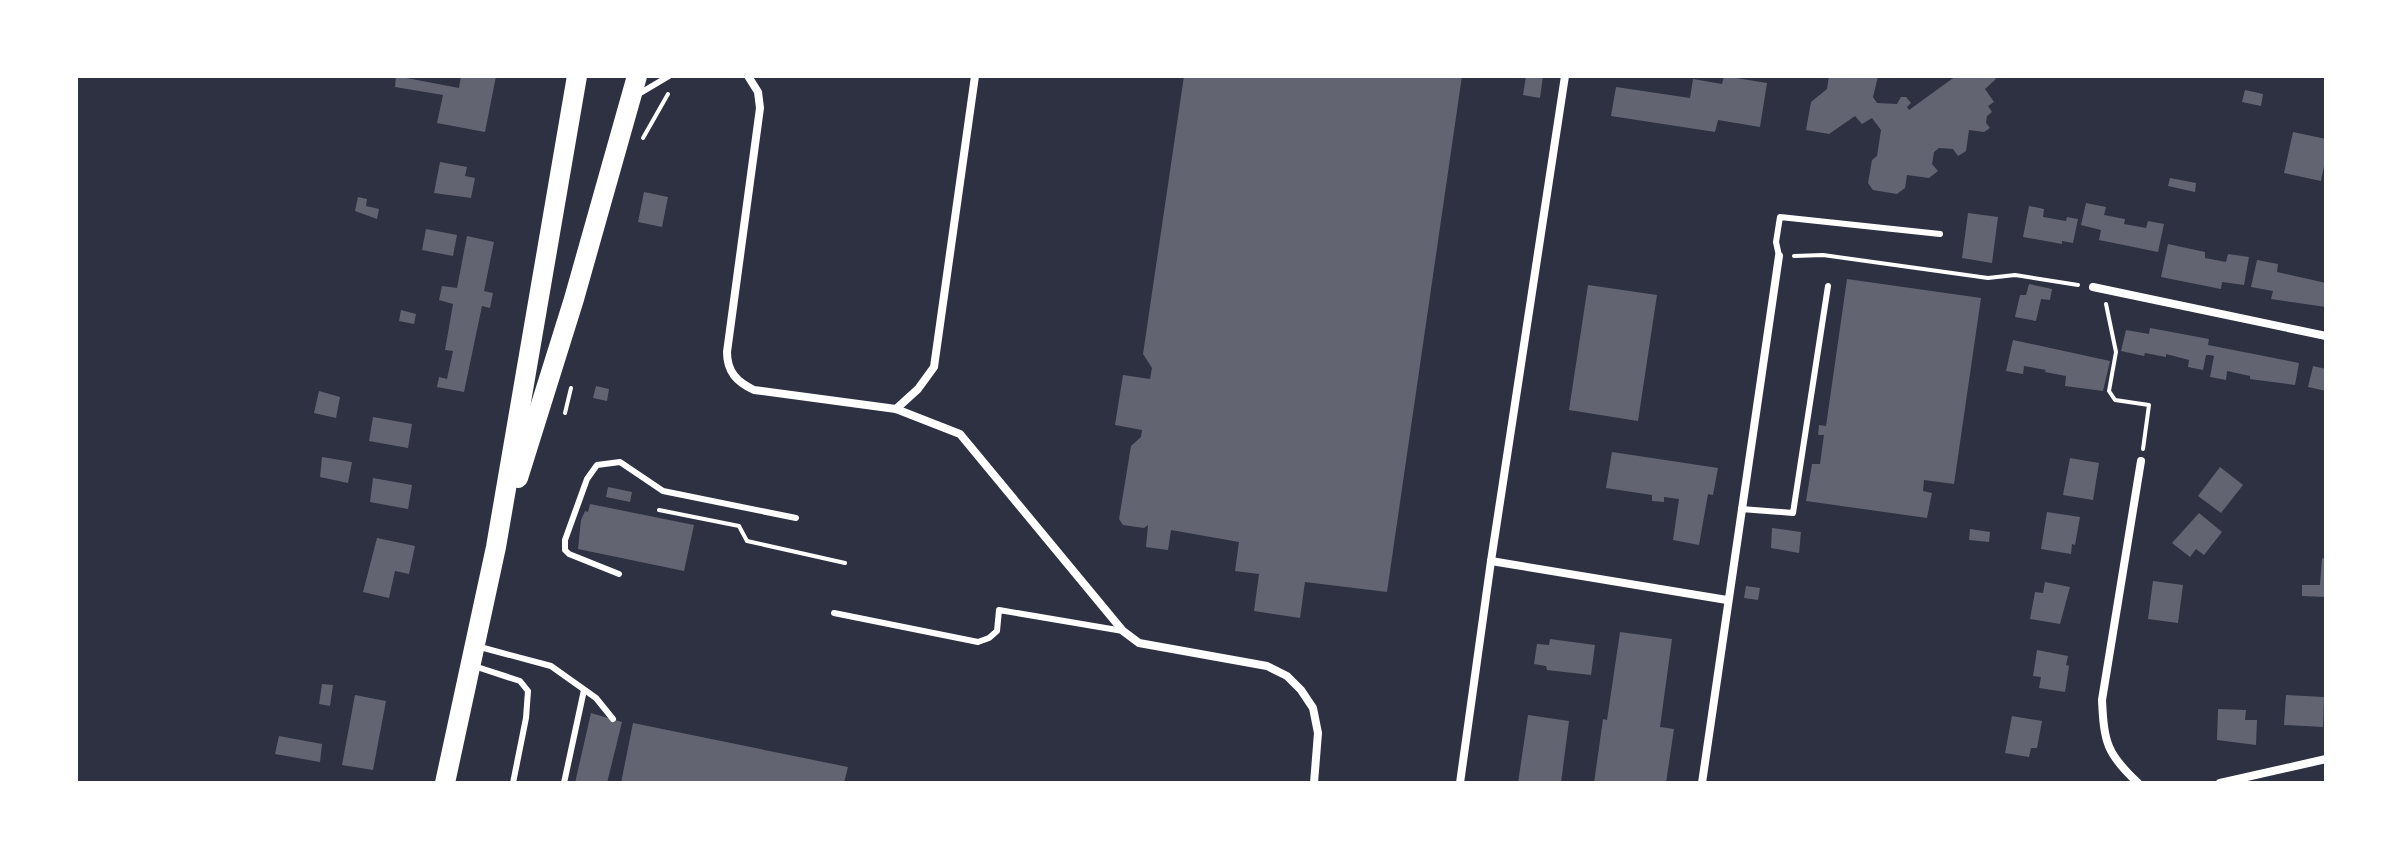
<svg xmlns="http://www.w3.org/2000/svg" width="2402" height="859" font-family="Barlow,sans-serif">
<rect width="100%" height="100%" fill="#2d3142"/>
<g fill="#626471">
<path d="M396 76 459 88 461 76H496L485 132 437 123 443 95 395 87Z"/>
<path d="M1184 76H1462L1387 592 1305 582 1300 618 1254 611 1259 574 1235 571 1239 542 1171 530 1168 550 1146 547 1148 525 1144 528 1123 525 1119 519 1131 446 1141 437 1142 430 1115 425 1123 375 1150 379 1152 368 1143 354Z"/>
<path d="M1526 76H1543L1540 98 1523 95Z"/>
<path d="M1724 76 1767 83 1760 127 1718 120 1715 132 1611 116 1616 87 1690 98 1693 79 1722 84Z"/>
<path d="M1829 76H1878L1873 97 1877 103 1897 104 1901 97H1906L1911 103 1907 107 1909 110 1956 76H1994L1996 79 1985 89 1994 102 1988 106 1992 112 1987 116 1986 123 1990 128 1984 132 1969 130 1966 151 1958 156 1953 149 1939 148 1934 152 1932 164 1938 171 1929 178 1907 175 1905 188 1897 194 1873 190 1868 183 1872 160 1877 156 1881 130 1872 118 1862 124 1855 116 1829 134 1806 130 1811 102 1827 89Z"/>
<path d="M2245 90 2263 94 2261 106 2242 102Z"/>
<path d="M2293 132 2326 139V156L2321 181 2284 173Z"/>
<path d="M440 162 467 167 465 176 475 178 471 198 434 193Z"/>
<path d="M2170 178 2196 183 2195 192 2168 186Z"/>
<path d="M644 192 668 197 662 227 638 222Z"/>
<path d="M358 197 367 199 366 206 379 209 377 219 355 211Z"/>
<path d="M2086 203 2106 207 2104 215 2125 219 2124 224 2146 228 2148 221 2164 224 2158 252 2099 240 2101 230 2081 225Z"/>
<path d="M2029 206 2044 209 2043 217 2066 221 2067 217 2078 219 2073 243 2062 241V244L2023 237Z"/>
<path d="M1968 213 1998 217 1992 263 1962 258Z"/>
<path d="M426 229 457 235 453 256 422 250Z"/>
<path d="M467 236 494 242 484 291 493 293 490 308 482 306 464 392 437 387 439 377 447 379 453 351 445 350 453 304 439 300 442 286 457 288Z"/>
<path d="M2168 244 2205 252V258L2226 262 2228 254 2249 257 2244 285 2222 282 2221 289 2161 277Z"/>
<path d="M2257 260 2278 264 2277 272 2326 283V307L2271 299 2273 291 2251 287Z"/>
<path d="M1847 279 1981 298 1954 484 1924 480 1923 491 1932 493 1927 518 1806 501 1812 464H1820L1824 435H1818L1819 425 1826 426Z"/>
<path d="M2029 284 2052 289 2050 300 2041 299 2036 321 2015 317 2020 295H2026Z"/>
<path d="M1588 285 1657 295 1638 421 1569 410Z"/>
<path d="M401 310 416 314 414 324 399 321Z"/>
<path d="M2150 328 2209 339 2208 345 2299 363 2295 385 2250 379V376L2227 371 2226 380 2210 377 2214 356 2210 355H2206L2203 370 2188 367 2189 360 2166 354V357L2145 353 2144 356 2121 351 2126 330 2149 334Z"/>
<path d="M2013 340 2110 361 2103 391 2065 386 2066 376 2045 372 2046 370 2024 366 2023 374 2006 371Z"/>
<path d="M2313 366 2326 369V391L2308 387Z"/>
<path d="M596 386 609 389 607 401 593 398Z"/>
<path d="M319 391 340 397 336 418 314 413Z"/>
<path d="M373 417 412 424 408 448 369 441Z"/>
<path d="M1612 452 1718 468 1713 495 1708 494 1699 545 1673 540 1679 499 1664 497V502L1652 501V495L1606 488Z"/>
<path d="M322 457 352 462 348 483 320 477Z"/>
<path d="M2070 458 2099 463 2093 500 2063 495Z"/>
<path d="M2220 467 2243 485 2221 513 2198 496Z"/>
<path d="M373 478 412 485 408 509 370 502Z"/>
<path d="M608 487 632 492 630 502 606 497Z"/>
<path d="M590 504 694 525 684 571 578 549 581 520 585 511 588 512Z"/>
<path d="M2047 512 2080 517 2075 545 2072 544 2071 554 2041 549Z"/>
<path d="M2199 513 2222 532 2204 555 2196 549 2190 557 2172 543Z"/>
<path d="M1772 528 1801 532 1799 553 1771 548Z"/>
<path d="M1970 529 1990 532 1989 542 1969 540Z"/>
<path d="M377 538 415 546 409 574 395 571 389 598 363 592Z"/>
<path d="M2322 558 2326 559V597L2302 596V585H2320Z"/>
<path d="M2153 581 2183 585 2178 623 2148 619Z"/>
<path d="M2045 582 2070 587 2060 624 2030 619 2035 592 2043 593Z"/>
<path d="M1746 586 1760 588 1758 600 1744 598Z"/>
<path d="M1620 632 1672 639 1660 727 1674 729 1666 783H1594L1603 719 1607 720Z"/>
<path d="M1550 639 1595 645 1591 675 1547 670 1546 666 1534 664 1537 644 1549 645Z"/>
<path d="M2037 650 2068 656 2066 665 2069 666 2065 692 2039 688 2041 677 2033 676Z"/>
<path d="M322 684 333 685 330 706 319 704Z"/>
<path d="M355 695 386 701 373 770 342 765Z"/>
<path d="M2286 695 2324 697 2323 727 2284 725Z"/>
<path d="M2218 709 2246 710 2245 720H2257L2256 745 2217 740Z"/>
<path d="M591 713 622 722 607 783H575Z"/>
<path d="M1528 715 1569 721 1561 783H1518Z"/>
<path d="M2012 716 2042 721 2037 748H2031L2029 757 2005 753Z"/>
<path d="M633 723 848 767 844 783H621Z"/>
<path d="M279 736 322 744 320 762 275 754Z"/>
</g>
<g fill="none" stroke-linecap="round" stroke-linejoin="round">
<g stroke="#fff" stroke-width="4">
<path d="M643 138 668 94"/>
<path d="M1794 256 1823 255 1988 278 2015 275 2078 285"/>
<path d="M2106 304 2116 352 2109 391 2115 400 2149 405 2143 449"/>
<path d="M565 413 571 388"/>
<path d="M659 510 739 526 747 541 845 563"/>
</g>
<g stroke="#fff" stroke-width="6">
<path d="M637 95 669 76"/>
<path d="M1779 256 1776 242 1780 217 1940 234"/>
<path d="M1741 509 1793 513 1828 286"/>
<path d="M619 574 569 554 565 550V540L587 479 597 465 620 462 663 491 796 518"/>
<path d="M834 613 978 642 989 638 997 631 999 610 1123 631"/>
<path d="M480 647 551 666 596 698 613 719"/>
<path d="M474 666 520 681 528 691 526 718 513 783"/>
<path d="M564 783 584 690"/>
</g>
<g stroke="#fff" stroke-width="8">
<path d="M748 76 758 92 760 108 727 352C727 372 737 382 754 390L896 409 960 434 1123 631 1139 643 1267 666 1287 676 1301 690 1313 708 1318 733 1314 783"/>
<path d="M2093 287 2326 336"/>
<path d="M896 409 918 389 934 367 975 76"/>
<path d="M1491 561 1727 600"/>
<path d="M1460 783 1491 561 1565 76"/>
<path d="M1702 783 1779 256"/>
<path d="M2138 783C2107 754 2104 743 2102 700L2141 461"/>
<path d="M2220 783 2326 759"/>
</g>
<g stroke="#fff" stroke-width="20">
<path d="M518 478 574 299 637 76"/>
<path d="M445 783 496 547 577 76"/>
</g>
</g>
<rect width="2402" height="859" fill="none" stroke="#ffffff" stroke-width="156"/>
</svg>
